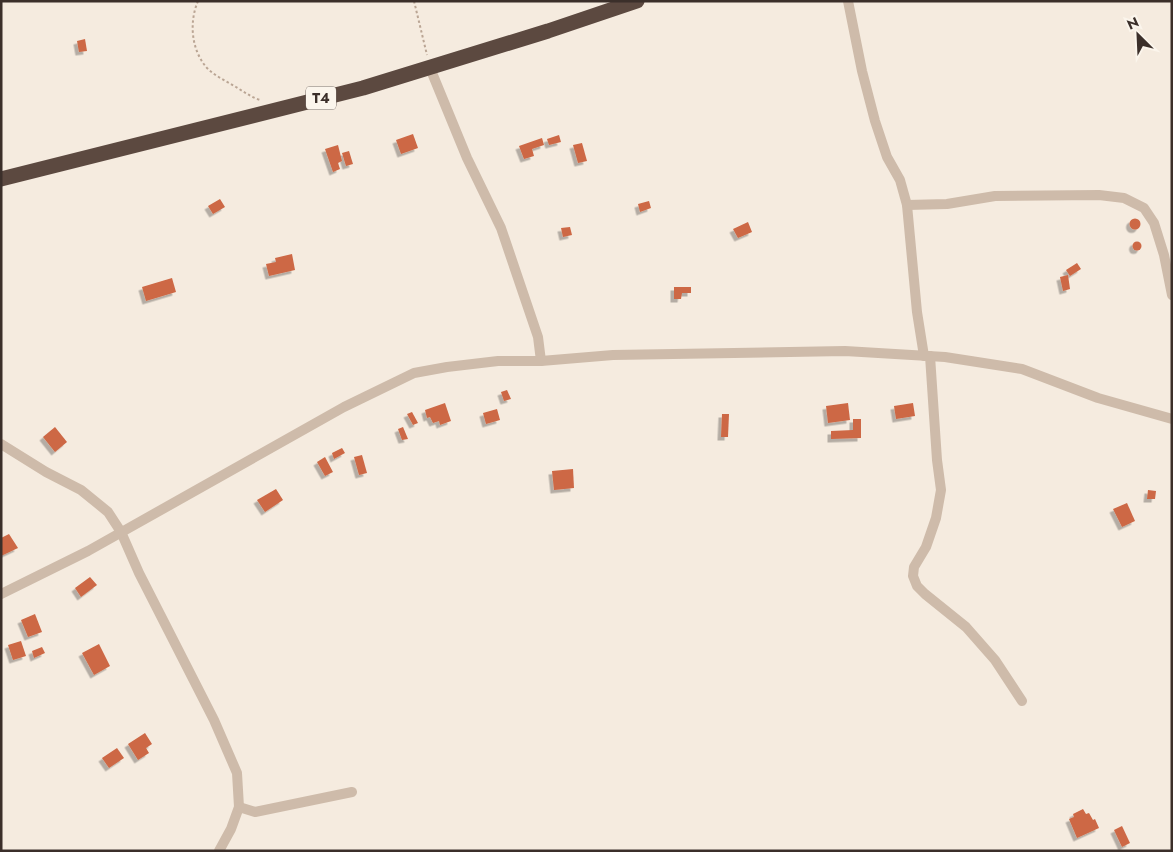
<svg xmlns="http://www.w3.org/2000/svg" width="1173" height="852" font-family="Jost,sans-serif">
<defs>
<filter id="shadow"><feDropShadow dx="-3.5" dy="3.5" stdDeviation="0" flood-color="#0004"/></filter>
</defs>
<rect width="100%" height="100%" fill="#f5ebdf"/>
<g fill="#cd6744" filter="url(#shadow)">
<path d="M85 39 87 51 79 52 77 41Z"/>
<path d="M413 134 418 148 401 154 396 140Z"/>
<path d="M559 135 561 142 549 145 547 139Z"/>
<path d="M542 138 544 145 532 149 534 156 524 159 519 146Z"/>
<path d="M582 143 587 161 578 163 573 145Z"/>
<path d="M338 145 342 161 338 163 340 169 333 172 325 149Z"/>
<path d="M349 151 353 164 346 166 342 153Z"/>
<path d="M220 199 225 207 213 214 208 206Z"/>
<path d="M649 201 651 208 640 212 638 204Z"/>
<circle cx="1135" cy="224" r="5.5"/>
<path d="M748 222 752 232 738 238 733 229Z"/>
<path d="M570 227 572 235 563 237 561 228Z"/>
<circle cx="1137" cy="246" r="4.5"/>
<path d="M292 254 295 270 269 276 266 264 276 262 275 258Z"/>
<path d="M1077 263 1081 269 1070 276 1066 270Z"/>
<path d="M1068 275 1070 289 1063 291 1060 277Z"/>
<path d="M172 278 176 292 146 301 142 287Z"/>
<path d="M674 287H691V293H682L681 299H674Z"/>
<path d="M507 390 511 399 504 401 501 392Z"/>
<path d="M445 403 451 421 440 425 439 421 433 423 430 417 427 418 425 410Z"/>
<path d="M848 403 850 420 828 423 826 406Z"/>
<path d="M913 403 915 416 896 419 894 406Z"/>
<path d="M497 409 500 420 486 424 483 413Z"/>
<path d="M412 412 418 423 413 425 407 414Z"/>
<path d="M722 414H729L728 437H721Z"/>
<path d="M853 419H861V438L831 439V431L853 430Z"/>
<path d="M55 427 67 442 55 452 43 437Z"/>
<path d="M403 427 408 439 402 440 398 429Z"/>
<path d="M342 448 345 453 334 459 332 453Z"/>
<path d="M362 455 367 473 359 475 354 457Z"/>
<path d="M325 457 333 472 325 476 317 462Z"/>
<path d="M573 469 574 488 554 490 552 471Z"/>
<path d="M276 489 283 500 265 512 257 500Z"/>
<path d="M1148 490 1156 491 1155 499H1147Z"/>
<path d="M1127 503 1135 521 1122 527 1113 509Z"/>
<path d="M9 534 18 548 1 556V538Z"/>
<path d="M90 577 97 585 81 597 75 588Z"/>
<path d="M35 614 42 632 28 637 21 620Z"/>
<path d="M21 641 26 656 13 660 8 645Z"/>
<path d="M99 644 110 666 94 675 82 653Z"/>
<path d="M42 647 45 653 34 658 32 651Z"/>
<path d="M145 733 152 744 146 748 149 753 138 760 128 744Z"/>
<path d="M117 748 124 758 109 768 102 758Z"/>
<path d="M1083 809 1086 814 1089 813 1093 820 1095 819 1099 828 1077 838 1069 819 1074 817 1073 814Z"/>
<path d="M1122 826 1130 843 1122 847 1114 830Z"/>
</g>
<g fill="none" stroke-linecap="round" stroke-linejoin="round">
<g stroke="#baa594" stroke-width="2" stroke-dasharray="2.5 2.5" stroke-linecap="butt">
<path d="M198 1C189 22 191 50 207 68 215 76 226 81 236 87 244 92 251 97 260 100"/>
<path d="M414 1 427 55"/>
</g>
<g stroke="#cebbaa" stroke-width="10">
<path d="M848 1 862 71 875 121 887 157 900 180 907 205 917 312 924 356"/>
<path d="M430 68 467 158 501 228 538 337 541 361"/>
<path d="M907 205 947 204 995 196 1099 195 1124 198 1144 208 1154 223 1164 255 1172 295"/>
<path d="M930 356 937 460 941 490 936 518 926 547 914 567 913 576 917 586 925 594 966 627 995 660 1022 701"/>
<path d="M1 444 46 472 81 490 108 512 121 532 139 573 214 720 237 773 239 807 231 829 219 851"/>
<path d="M1 594 88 551 344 407 414 373 447 367 498 361H541L613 355 845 351 945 357 1022 369 1098 398 1172 419"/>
<path d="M239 807 255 812 352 792"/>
</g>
<path stroke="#5c4940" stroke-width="15" d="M1 179 363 88 548 31 637 1"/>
</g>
<g text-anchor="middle" stroke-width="4" stroke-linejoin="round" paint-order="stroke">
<rect fill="#fbf5ec" stroke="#756a64" stroke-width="1" x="306" y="86.5" width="30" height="23" rx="4"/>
<g font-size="14" font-weight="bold" fill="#3b2f2a">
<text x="321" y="103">T4</text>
</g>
</g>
<rect width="1173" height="852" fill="none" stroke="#3b2f2a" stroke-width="5"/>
<g transform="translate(1138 35) rotate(336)" stroke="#fbf5ec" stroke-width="4" paint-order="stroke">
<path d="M0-4L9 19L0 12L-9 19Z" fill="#3b2f2a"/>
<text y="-8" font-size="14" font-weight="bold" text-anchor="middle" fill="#3b2f2a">N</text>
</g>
</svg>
